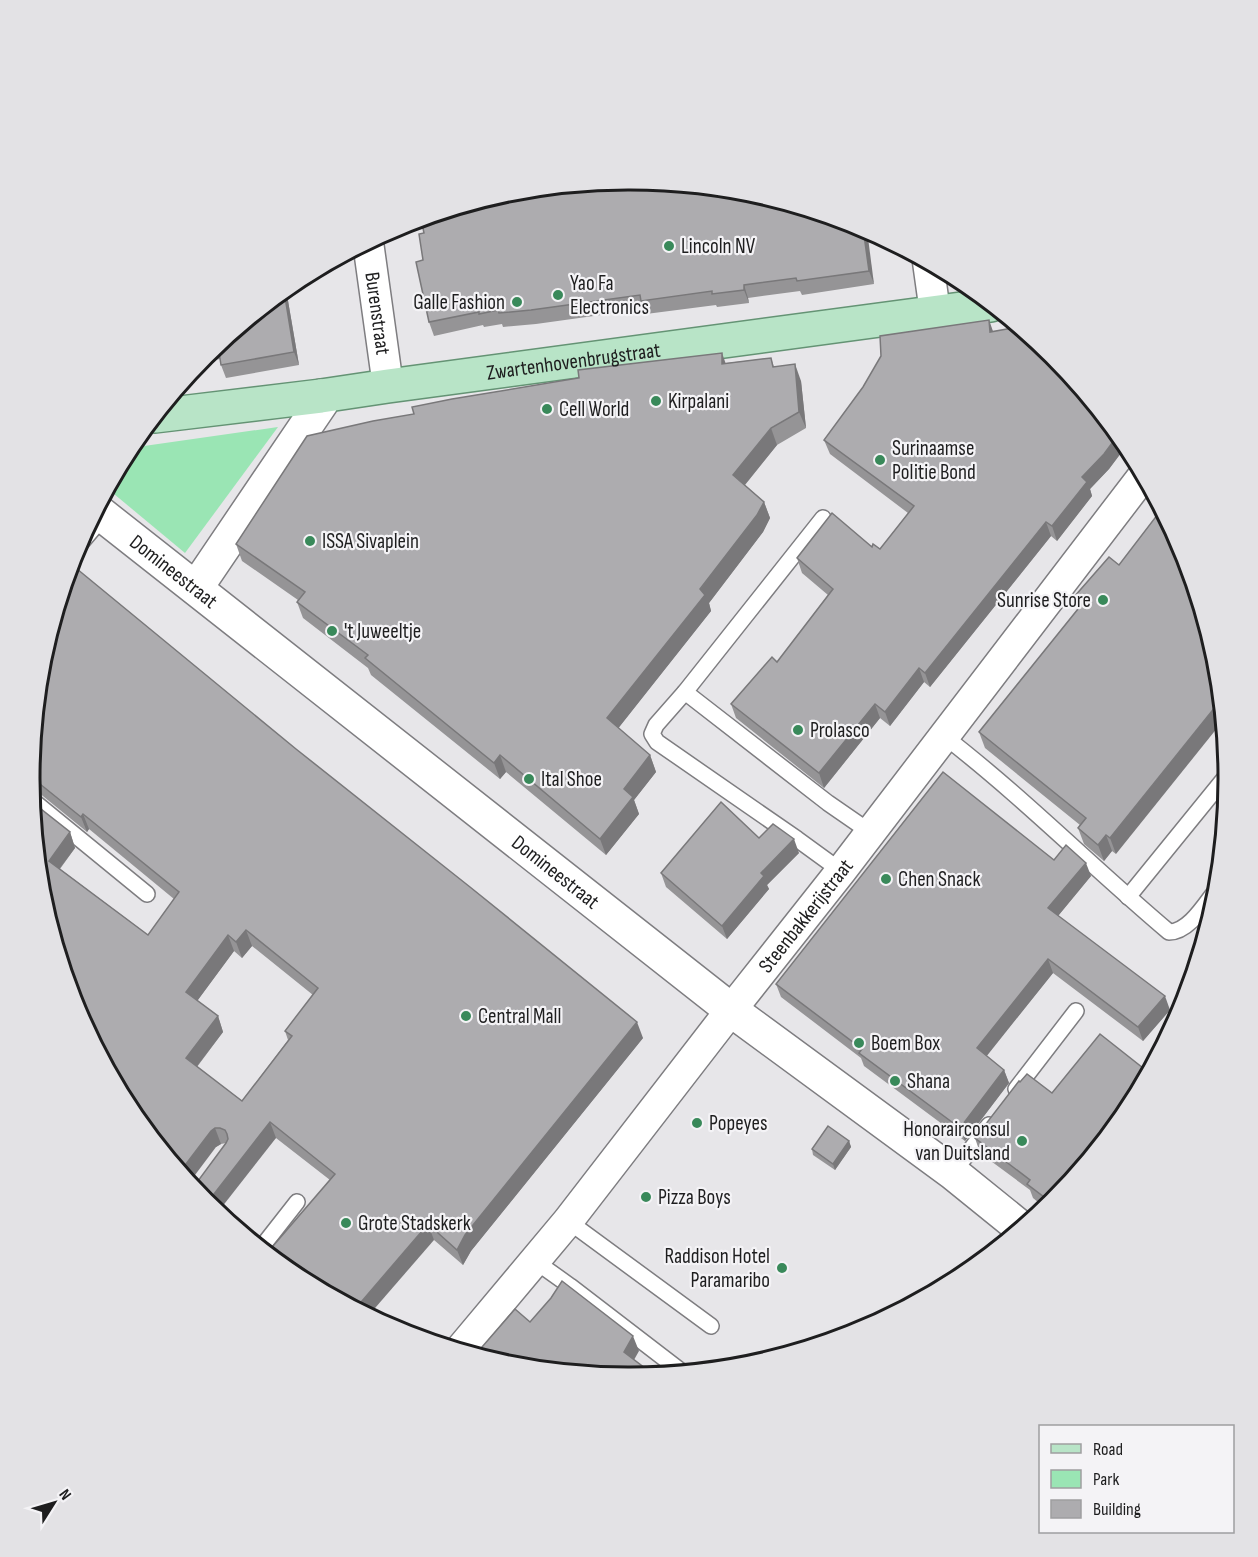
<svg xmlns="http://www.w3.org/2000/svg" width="1258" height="1557" font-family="'Sofia Sans Condensed',sans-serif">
<rect width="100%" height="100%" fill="#e7e6e9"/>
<path fill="#9ae5b4" d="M278 427 185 553 108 489 130 448Z"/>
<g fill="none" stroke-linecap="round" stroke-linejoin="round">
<g stroke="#7e7d80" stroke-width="18">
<g id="service">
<path d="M823 518 685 692 656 725 652 734 657 742 797 839 841 871"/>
<path d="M75 550 104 516"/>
<path d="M685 692 828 803 870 832"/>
<path d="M944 736C1023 797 1093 868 1169 932 1189 932 1205 904 1217 889"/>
<path d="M32 800 147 894"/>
<path d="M1128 897 1228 774"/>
<path d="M1016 1089 1076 1011"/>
<path d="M953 1173 989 1125"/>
<path d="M568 1221 711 1326"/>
<path d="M261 1248 297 1202"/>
<path d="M535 1261 570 1286 682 1372"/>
</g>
</g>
<g stroke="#7e7d80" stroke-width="33">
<g id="minor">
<path id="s1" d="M368 242 388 386"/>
<path d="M928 262 935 312"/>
<path id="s2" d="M460 1350 568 1221 731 1010 841 871 1143 476"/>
</g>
</g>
<g stroke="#7e7d80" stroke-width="36">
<g id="tertiary">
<path id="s3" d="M96 510 731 1010 953 1173 1021 1228"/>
<path d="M196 588 322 402 321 396"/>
</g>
</g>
<g stroke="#649374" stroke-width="36">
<g id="primary">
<path id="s4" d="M155 416 321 396 388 386 991 305"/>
</g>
</g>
<use href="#service" stroke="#fff" stroke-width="15"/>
<use href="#minor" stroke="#fff" stroke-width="30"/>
<use href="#tertiary" stroke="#fff" stroke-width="33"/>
<use href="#primary" stroke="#b8e4c7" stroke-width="33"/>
</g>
<g fill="#959496" fill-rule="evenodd">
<path d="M859 225 874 284 802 295 800 291 748 298 749 303 717 307 716 305 646 314 644 309 536 324 503 327 502 324 484 327 483 325 434 336 429 322 423 260 424 233Z"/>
<path d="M286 289 299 365 226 378 221 365 220 359 199 362 206 355Z"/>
<path d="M993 332 1053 355 1127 445 1109 469 1090 489 1092 496 1057 541 1051 536 930 687 924 682 890 726 880 718 824 788 736 718 731 704 777 662 828 595 802 573 797 558 872 547 880 549 908 513 830 454 824 440Z"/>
<path d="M771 358 774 367 801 381 806 428 777 445 745 485 764 502 770 518 763 532 709 603 711 611 618 728 650 755 656 772 634 800 639 814 606 855 506 772 500 779 371 675 368 668 303 618 297 602 298 600 242 561 236 544 726 363Z"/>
<path d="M1109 557 1116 854 1112 851 1104 861 1084 844 1078 828 1080 825 985 748 979 732 1078 609 1074 597Z"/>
<path d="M42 661 643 1038 471 1251 463 1265 434 1240 330 1180 276 1138 194 1183 198 1181 226 1143 221 1144 216 1147 41 895 70 832 75 848 60 869 148 935 174 899 89 829 87 832 38 792 33 790 31 791 30 778ZM252 946 313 995 285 1031 288 1040 242 1101 197 1067 223 1032 218 1016 197 1001 234 951 242 958Z"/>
<path d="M759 838 799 853 767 885 769 889 727 939 666 887 661 873Z"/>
<path d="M1054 860 1091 876 1058 916 1170 1010 1143 1041 1053 973 986 1056 1004 1070 1009 1083 965 1141 864 1066 861 1058 781 997 776 984Z"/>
<path d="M1020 1082 1052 1093V1202L1045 1208 1033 1198 1030 1190 980 1153 975 1138Z"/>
<path d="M849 1141 851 1147 835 1170 813 1155 812 1149Z"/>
</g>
<g fill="#79787a">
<path d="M863 228 867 230 874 284 869 271Z"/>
<path d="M744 285 748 298 749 303 744 290Z"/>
<path d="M286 289 299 365 294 352 284 291Z"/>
<path d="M989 320 994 334 990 332Z"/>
<path d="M722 353 728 370 722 364Z"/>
<path d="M795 364 801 381 806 428 799 412Z"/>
<path d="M771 428 777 445 739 492 733 475Z"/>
<path d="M1118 435 1127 445 1109 469 1090 489 1092 496 1057 541 1052 526 1082 477Z"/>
<path d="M764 502 770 518 763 532 709 603 711 611 613 735 607 718Z"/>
<path d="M1046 522 1051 536 930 687 925 673Z"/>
<path d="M919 668 924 682 890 726 885 712Z"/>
<path d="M1220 701 1222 722 1116 854 1110 838Z"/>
<path d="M875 704 880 718 824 788 819 773Z"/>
<path d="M500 755 506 772 500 779 494 763Z"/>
<path d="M650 755 656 772 634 800 639 814 606 855 600 839 624 789Z"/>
<path d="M83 814 89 829 87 832 81 817Z"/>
<path d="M70 832 75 848 54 876 49 861Z"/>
<path d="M1106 835 1112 851 1104 861 1098 845Z"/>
<path d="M794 839 799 853 767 885 769 889 727 939 722 926 761 873Z"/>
<path d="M1086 863 1091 876 1053 922 1048 908Z"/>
<path d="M246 930 252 946 242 958 236 942Z"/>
<path d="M228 935 234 951 192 1008 186 992Z"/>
<path d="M1048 959 1053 973 982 1062 977 1048Z"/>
<path d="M1165 996 1170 1010 1143 1041 1138 1027Z"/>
<path d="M218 1016 223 1032 191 1074 186 1058Z"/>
<path d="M637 1022 643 1038 471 1251 463 1265 457 1250 465 1235Z"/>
<path d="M1004 1070 1009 1083 965 1141 960 1128Z"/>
<path d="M270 1122 276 1138 218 1212 207 1203Z"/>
<path d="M215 1128 221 1144 216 1147 189 1183 181 1172 183 1168 211 1131Z"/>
<path d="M849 1141 851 1147 835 1170 833 1164Z"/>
<path d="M428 1224 434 1240 369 1315 356 1308Z"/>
<path d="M633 1336 639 1351 630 1367 624 1352Z"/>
</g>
<g fill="#adacaf" stroke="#79787a" stroke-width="1.5" fill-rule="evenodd">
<path d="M629 180 746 191 859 225 863 228 869 271 797 281 796 278 744 285V290L712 294V291L641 301 640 295 531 310 499 313 498 310 479 314V312L429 322 416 262 423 260 419 234 424 233 421 219 512 191Z"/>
<path d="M284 291 294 352 221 365 218 346H216Z"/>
<path d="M989 320 990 332 1018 327 1053 355 1118 435 1104 454 1082 477 1087 482 1052 526 1046 522 925 673 919 668 885 712 875 704 819 773 731 704 772 657 777 662 833 589 797 558 832 513 872 547 873 544 880 549 914 506 824 440 863 387 881 356 880 336Z"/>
<path d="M722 353V364L771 358 773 367 795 364 799 412 771 428 733 475 764 502 757 515 700 589 705 595 607 718 650 755 624 789 633 797 600 839 500 755 494 763 365 658 368 655 297 602 305 592 236 544 307 436 373 421 414 414 412 407 452 399 579 378 578 370Z"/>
<path d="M1161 510 1183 550 1217 662 1220 701 1110 838 1106 835 1098 845 1078 828 1086 818 979 732 1082 604 1074 597 1109 557 1119 565Z"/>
<path d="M71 564 296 749 470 887 637 1022 465 1235 457 1250 428 1224 356 1308 296 1276 267 1253 335 1174 270 1122 207 1203 190 1183H194L198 1181 226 1143 228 1139 227 1134 225 1130 220 1128H215L211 1131 183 1168 181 1172 131 1111 75 1007 41 895 32 802 70 832 49 861 148 935 179 892 83 814 81 817 30 776 42 661ZM246 930 318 988 285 1031 292 1036 242 1101 186 1058 218 1016 186 992 228 935 236 942Z"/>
<path d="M943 772 1054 860 1066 845 1086 863 1048 908 1165 996 1138 1027 1048 959 977 1048 1004 1070 960 1128 859 1053 862 1049 776 984Z"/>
<path d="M721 802 759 838 773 824 794 839 761 873 764 876 722 926 661 873Z"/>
<path d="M1100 1034 1148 1072 1127 1112 1052 1203 1027 1184 1030 1180 975 1138 1019 1081 1020 1082 1027 1074 1052 1093Z"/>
<path d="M828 1126 849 1141 833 1164 812 1149Z"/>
<path d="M562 1281 633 1336 624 1352 654 1375 629 1377 512 1366 475 1355 515 1309 530 1322 551 1298Z"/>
</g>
<g fill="#39895a" stroke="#f4f3f6" stroke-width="2">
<circle cx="669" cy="246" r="6"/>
<circle cx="558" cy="295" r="6"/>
<circle cx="517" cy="302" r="6"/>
<circle cx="656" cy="401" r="6"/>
<circle cx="547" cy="409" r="6"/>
<circle cx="880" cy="460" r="6"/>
<circle cx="310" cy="541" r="6"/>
<circle cx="1103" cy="600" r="6"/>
<circle cx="332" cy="631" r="6"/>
<circle cx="798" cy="730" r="6"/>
<circle cx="529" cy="779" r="6"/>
<circle cx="886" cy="879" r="6"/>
<circle cx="466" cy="1016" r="6"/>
<circle cx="859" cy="1043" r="6"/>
<circle cx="895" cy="1081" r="6"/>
<circle cx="697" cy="1123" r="6"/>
<circle cx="1022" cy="1141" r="6"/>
<circle cx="646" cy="1197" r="6"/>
<circle cx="346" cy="1223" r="6"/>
<circle cx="782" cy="1268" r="6"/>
</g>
<g text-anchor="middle" stroke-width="4.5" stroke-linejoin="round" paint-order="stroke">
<g font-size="21" fill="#1e1e1f" stroke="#f4f3f6" text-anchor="start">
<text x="681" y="253">Lincoln NV</text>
<text x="570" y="290">Yao Fa<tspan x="570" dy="24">Electronics</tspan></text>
<text x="505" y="309" text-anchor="end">Galle Fashion</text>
<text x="668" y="408">Kirpalani</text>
<text x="559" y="416">Cell World</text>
<text x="892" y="455">Surinaamse<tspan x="892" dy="24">Politie Bond</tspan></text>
<text x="322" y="548">ISSA Sivaplein</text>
<text x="1091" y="607" text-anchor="end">Sunrise Store</text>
<text x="344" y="638">'t Juweeltje</text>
<text x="810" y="737">Prolasco</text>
<text x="541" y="786">Ital Shoe</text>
<text x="898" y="886">Chen Snack</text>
<text x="478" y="1023">Central Mall</text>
<text x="871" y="1050">Boem Box</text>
<text x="907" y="1088">Shana</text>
<text x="709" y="1130">Popeyes</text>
<text x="1010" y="1136" text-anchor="end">Honorairconsul<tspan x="1010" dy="24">van Duitsland</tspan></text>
<text x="658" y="1204">Pizza Boys</text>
<text x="358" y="1230">Grote Stadskerk</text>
<text x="770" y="1263" text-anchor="end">Raddison Hotel<tspan x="770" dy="24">Paramaribo</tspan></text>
</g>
<g font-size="21" fill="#1e1e1f" stroke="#f4f3f6">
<text dy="7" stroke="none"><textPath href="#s1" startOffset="72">Burenstraat</textPath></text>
<text dy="7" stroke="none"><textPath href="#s4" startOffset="422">Zwartenhovenbrugstraat</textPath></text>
<text dy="7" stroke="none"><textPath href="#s3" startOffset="99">Domineestraat</textPath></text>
<text dy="7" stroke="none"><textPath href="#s3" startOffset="585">Domineestraat</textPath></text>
<text dy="7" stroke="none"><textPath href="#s2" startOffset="555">Steenbakkerijstraat</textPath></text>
</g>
</g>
<path d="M0 0H1258V1557H0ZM628 190H630A588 588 0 0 1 1218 778V779A588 588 0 0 1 630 1367H628A588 588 0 0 1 40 779V778A588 588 0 0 1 628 190Z" fill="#e3e2e5" fill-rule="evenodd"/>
<path fill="none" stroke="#1e1e1f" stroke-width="3" d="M628 190H630A588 588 0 0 1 1218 778V779A588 588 0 0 1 630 1367H628A588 588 0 0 1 40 779V778A588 588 0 0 1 628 190Z"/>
<rect x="1039" y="1425" width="195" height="108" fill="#f4f3f6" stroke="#9e9ea0" stroke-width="1.5"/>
<rect x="1051" y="1444" width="30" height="9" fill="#b8e4c7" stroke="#9e9ea0" stroke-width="1.5"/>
<text x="1093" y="1455" font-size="18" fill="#1e1e1f">Road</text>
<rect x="1051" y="1470" width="30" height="18" fill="#9ae5b4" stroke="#9e9ea0" stroke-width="1.5"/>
<text x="1093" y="1485" font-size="18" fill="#1e1e1f">Park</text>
<rect x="1051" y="1500" width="30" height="18" fill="#adacaf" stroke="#9e9ea0" stroke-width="1.5"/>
<text x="1093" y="1515" font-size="18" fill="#1e1e1f">Building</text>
<g transform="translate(54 1503) rotate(53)" stroke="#f4f3f6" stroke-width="4.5" paint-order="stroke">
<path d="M0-4.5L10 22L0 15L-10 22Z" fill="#1e1e1f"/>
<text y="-9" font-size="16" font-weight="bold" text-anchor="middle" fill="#1e1e1f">N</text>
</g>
</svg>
